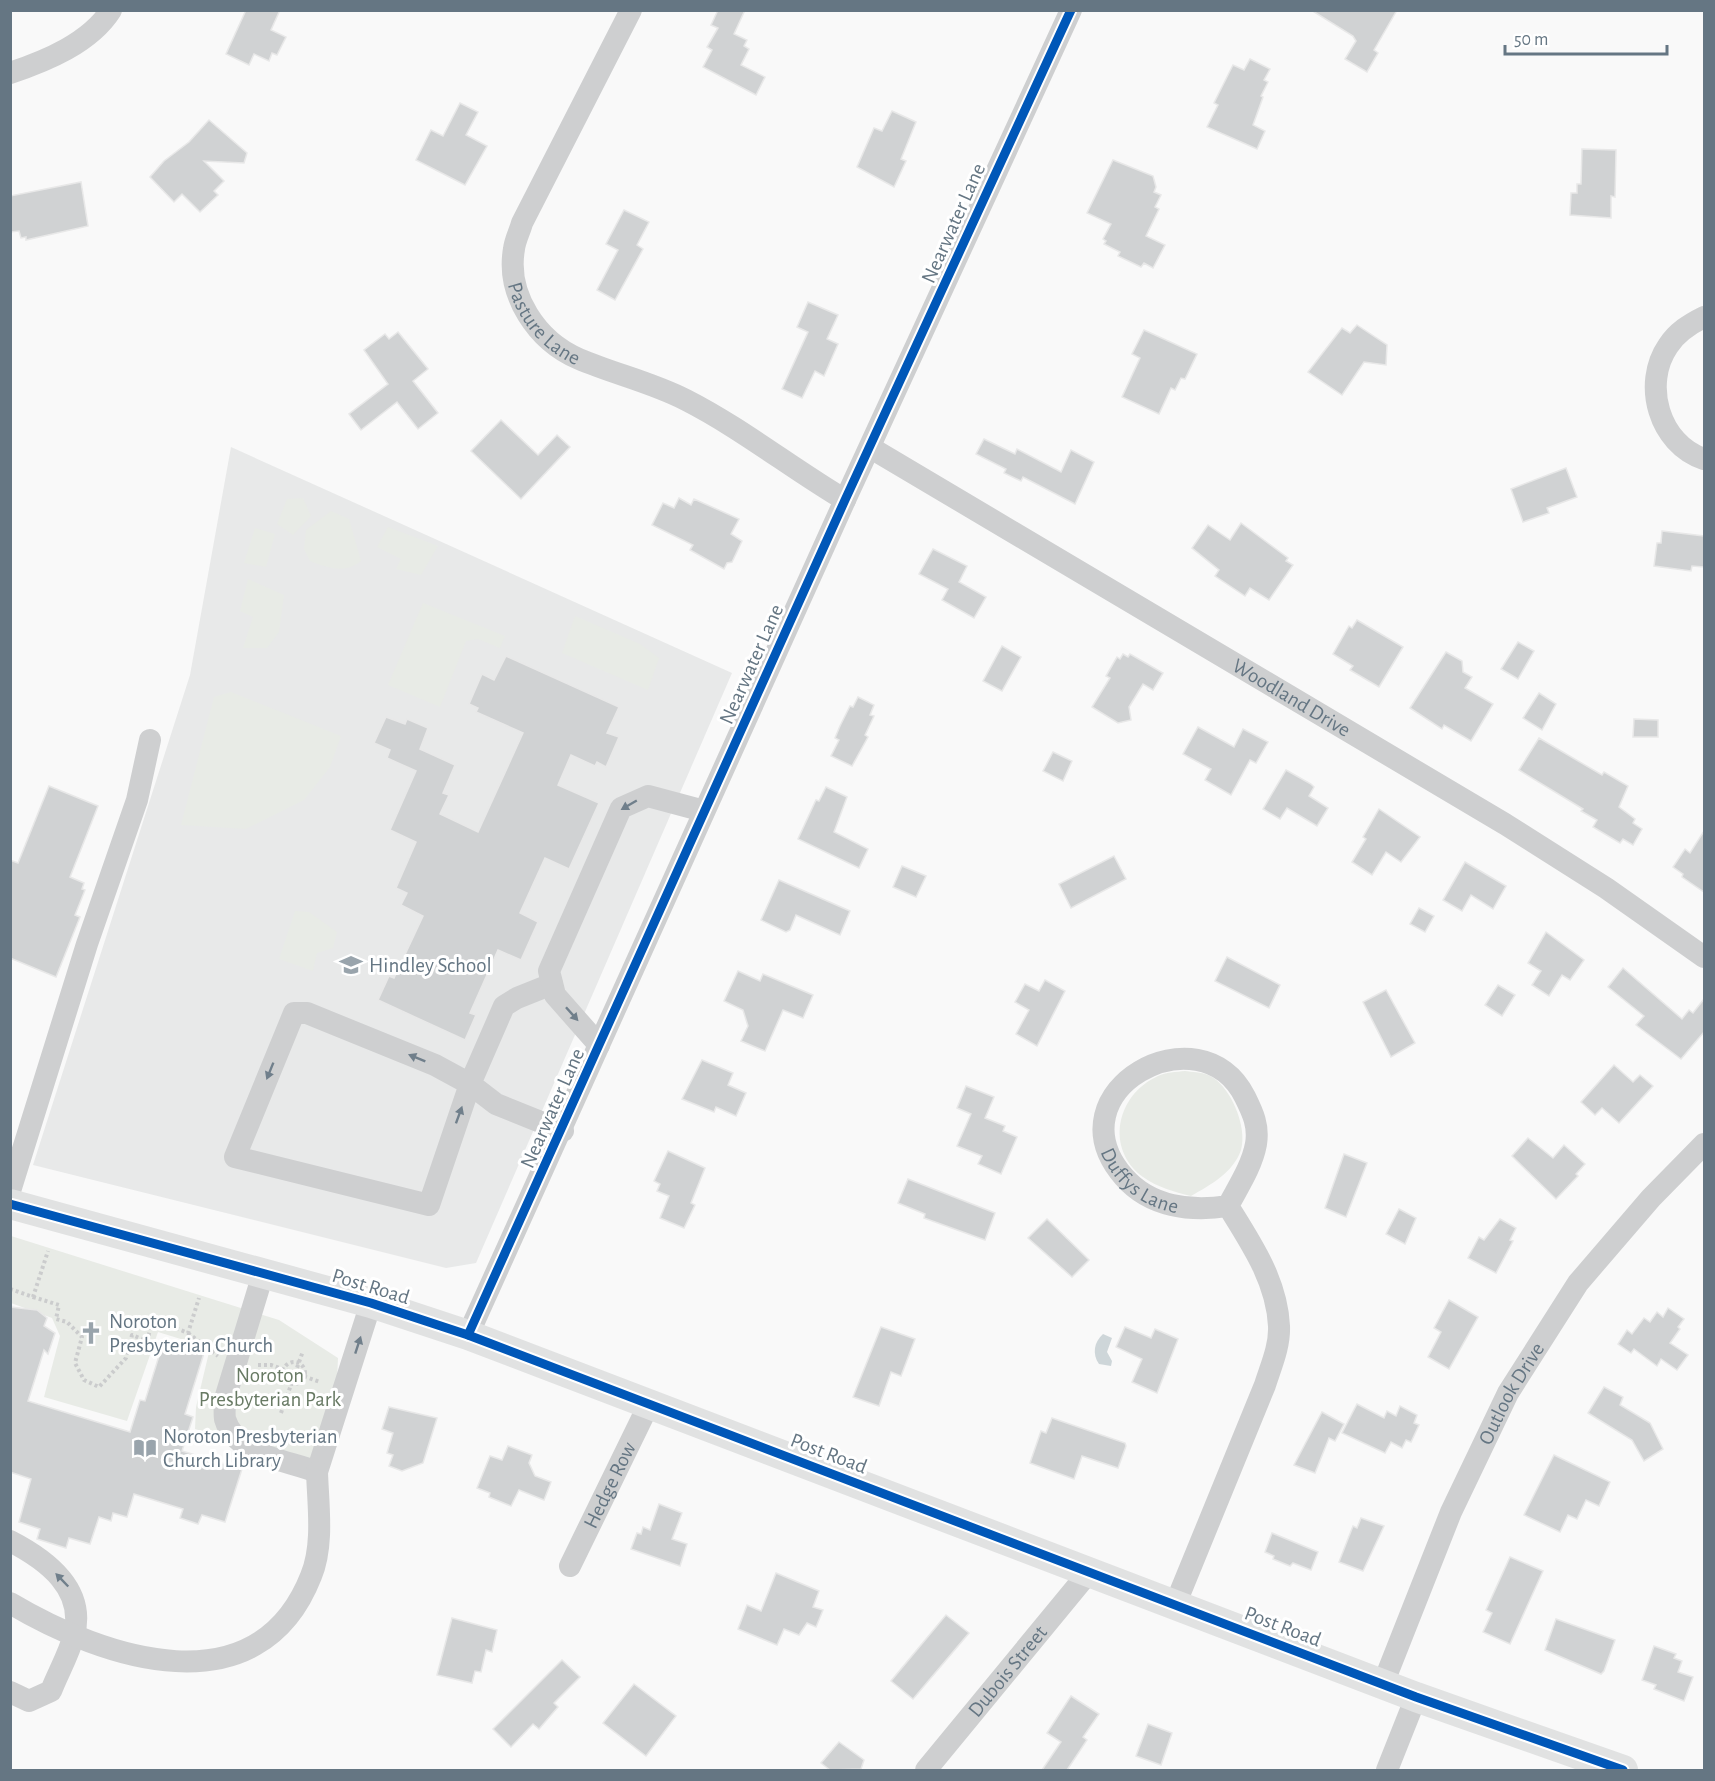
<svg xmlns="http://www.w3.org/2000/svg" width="1715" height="1781" font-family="'Alegreya Sans',sans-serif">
<rect width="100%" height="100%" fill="#f9f9f9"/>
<path fill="#e8e9e9" d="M231 447 732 673 476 1263 446 1268 33 1165 190 675Z"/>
<g fill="#e8ebe6">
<path d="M303 498 311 516 293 535 277 524 287 499Z"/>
<path d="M331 511 349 519 361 561C345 574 328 568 310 561L304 549 306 530Z"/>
<path d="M388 527 438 546 421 575 396 569 401 559 377 547Z"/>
<path d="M255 528 275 534 266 567 244 563Z"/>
<path d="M248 579 284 595 279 632 267 648H243L253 617 240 611Z"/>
<path d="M423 603 505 636 500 648 478 639 466 641 440 707 388 685Z"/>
<path d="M575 616 640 644 659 658 648 690 562 653Z"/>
<path d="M231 692 341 736 330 767 304 800 246 829 181 825 214 697Z"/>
<path d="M295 911 309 912 337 932 333 948 317 953 313 971 279 959Z"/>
<path d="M1185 1071C1192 1072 1201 1072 1208 1075 1230 1084 1248 1127 1241 1150 1233 1173 1210 1185 1191 1196 1174 1192 1157 1187 1143 1177 1105 1149 1116 1095 1158 1076 1166 1072 1176 1072 1185 1071Z"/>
<path d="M11 1236 279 1320 338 1358 336 1404 319 1468 195 1429 196 1407 210 1348 158 1332 127 1421 44 1397 60 1336 52 1318 11 1303Z"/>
</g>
<path fill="#ced6d9" d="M1103 1334 1112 1338 1107 1352 1112 1361 1111 1366 1099 1364C1092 1354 1094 1342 1103 1334Z"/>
<g fill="#d0d2d3" stroke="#e8e8e8" stroke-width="1.5">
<path d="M246 10H280L271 30 286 37 277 55 272 53 269 61 254 54 249 65 226 54Z"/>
<path d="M718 10H745L734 34 747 40 744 46 749 49 741 65 765 77 756 95 703 67 712 50 707 47 718 28 711 25Z"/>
<path d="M1311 10H1397L1374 50 1378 53 1367 72 1345 59 1356 41 1353 36Z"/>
<path d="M1250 59 1270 69 1264 80 1268 82 1261 96 1263 97 1253 125 1265 131 1257 149 1207 127 1218 105 1214 103 1233 65 1244 70Z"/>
<path d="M460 103 478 112 466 135 487 146 465 185 416 160 431 130 443 136Z"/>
<path d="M892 111 916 122 901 159 906 161 894 187 857 167 874 128 882 131Z"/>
<path d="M209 120 247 153 244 163 204 161 224 181 214 191 218 195 200 212 182 194 174 202 150 177 164 161 189 142Z"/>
<path d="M1582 149 1616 150 1615 197 1611 196V218L1570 215 1571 193H1577V184H1581Z"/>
<path d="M1113 160 1153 176 1156 187 1154 192 1161 195 1155 207 1159 209 1146 236 1165 245 1153 268 1144 263 1141 267 1118 256 1120 252 1104 244 1106 241 1103 239 1111 224 1087 213Z"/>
<path d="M81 182 88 226 26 240V237L21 238 19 231 10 232V196Z"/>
<path d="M624 210 649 222 637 245 643 249 615 300 597 290 618 250 606 244Z"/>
<path d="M808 302 838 315 827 339 838 344 824 376 815 371 802 398 782 389 808 332 797 327Z"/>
<path d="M1357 325 1387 345 1386 365 1364 362 1342 395 1308 372 1342 328 1350 333Z"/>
<path d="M1144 330 1197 354 1185 379 1181 378 1175 390 1171 388 1159 414 1122 397 1140 358 1132 354Z"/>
<path d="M398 332 428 369 413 381 438 413 418 429 397 402 361 430 349 414 388 384 364 350 385 334 389 339Z"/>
<path d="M501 420 538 455 557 435 570 447 521 499 471 451Z"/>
<path d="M984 439 1015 454 1017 449 1061 472 1071 450 1094 462 1075 504 1023 477 1021 481 1004 473 1006 469 976 454Z"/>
<path d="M1566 468 1577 497 1547 508 1549 513 1523 522 1511 489Z"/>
<path d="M679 498 691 505 694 499 739 519 731 534 742 541 732 562 727 563 724 569 690 550 693 545 652 525 663 503 674 508Z"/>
<path d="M1241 523 1288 558 1286 561 1293 565 1269 600 1250 588 1245 596 1215 576 1219 570 1192 548 1208 525 1230 540Z"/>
<path d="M1662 531 1704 536V567L1692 566 1691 571 1654 566 1657 543H1661Z"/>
<path d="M933 549 967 566 959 582 986 597 974 618 942 600 948 589 919 574Z"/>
<path d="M1357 620 1403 647 1379 687 1350 670 1353 666 1333 654 1349 626 1352 628Z"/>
<path d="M1518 642 1534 651 1518 679 1501 669Z"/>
<path d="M1002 646 1021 657 1002 691 983 681Z"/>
<path d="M1446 652 1462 661 1463 672 1472 677 1465 688 1493 704 1471 741 1444 725 1442 729 1410 708Z"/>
<path d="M1123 654 1128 657 1130 654 1163 673 1153 690 1143 684 1129 707 1131 720 1118 723 1092 707 1110 678 1106 676 1117 657 1120 659Z"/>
<path d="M506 656 619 707 607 733 619 737 606 767 597 762 595 766 571 755 558 785 599 803 569 869 545 858 520 913 538 922 521 960 498 950 470 1013 476 1015 465 1040 378 1000 389 976 394 978 423 916 401 905 407 893 396 888 416 842 390 830 416 771 387 758 390 750 374 743 386 717 405 724 407 719 428 728 420 749 455 765 443 793 449 795 440 814 478 832 523 733 476 712 478 708 469 704 482 674 494 680Z"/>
<path d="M1539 693 1556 704 1542 730 1523 718Z"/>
<path d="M858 697 874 705 870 715 874 716 865 735 868 737 852 766 831 756 839 740 835 738 840 726 850 706 853 707Z"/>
<path d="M1634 719 1658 720V737H1633Z"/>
<path d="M1198 727 1234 747 1243 729 1268 742 1256 763 1250 760 1231 795 1205 780 1211 769 1183 754Z"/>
<path d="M1539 738 1602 775 1604 772 1628 786 1619 807 1635 819 1633 823 1642 829 1633 845 1623 839 1620 843 1593 827 1597 820 1581 811 1583 809 1519 770Z"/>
<path d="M1053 752 1072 761 1063 781 1043 771Z"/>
<path d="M1286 770 1311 784 1314 787 1309 796 1328 808 1317 826 1287 808 1280 819 1263 809Z"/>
<path d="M49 786 98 806 70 877 84 883 82 889 85 890 75 915 80 917 56 977 10 958V860L18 863Z"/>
<path d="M826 787 847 797 834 832 868 849 859 868 798 839 816 800 819 801Z"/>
<path d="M1379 809 1420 837 1401 862 1386 852 1372 875 1352 862 1366 839 1363 837Z"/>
<path d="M1704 831V892L1682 877 1683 874 1673 867 1685 849 1690 853Z"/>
<path d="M1114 856 1126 879 1071 908 1059 884Z"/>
<path d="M1465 862 1506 886 1493 909 1471 895 1462 911 1443 900Z"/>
<path d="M902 866 926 876 916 897 893 887Z"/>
<path d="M779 880 850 911 840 935 796 915 790 930 786 932 761 920Z"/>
<path d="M1419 908 1434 916 1425 932 1410 924Z"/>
<path d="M1546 932 1584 960 1570 980 1562 975 1549 996 1532 985 1541 971 1528 963Z"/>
<path d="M1227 957 1280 985 1269 1008 1215 981Z"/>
<path d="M1623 968 1682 1019 1689 1010 1693 1013 1704 999V1032L1681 1059 1636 1025 1644 1016 1608 987Z"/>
<path d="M738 971 760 981 763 974 813 995 803 1018 783 1010 765 1051 741 1041 748 1026 743 1010 724 1001Z"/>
<path d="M1045 980 1065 991 1037 1046 1016 1034 1029 1010 1015 1002 1025 984 1039 991Z"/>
<path d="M1498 985 1515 995 1502 1016 1485 1005Z"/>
<path d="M1386 990 1415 1043 1391 1057 1363 1002Z"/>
<path d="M702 1060 733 1073 728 1085 746 1093 736 1116 716 1107 714 1112 682 1099Z"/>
<path d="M1614 1065 1633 1082 1640 1075 1653 1086 1619 1123 1602 1108 1595 1115 1581 1102Z"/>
<path d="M966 1086 994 1097 985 1118 1005 1126 1003 1131 1017 1137 1001 1174 978 1164 982 1156 957 1146 971 1114 957 1108Z"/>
<path d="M1528 1138 1553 1158 1564 1145 1585 1164 1576 1174 1578 1176 1556 1199 1512 1156Z"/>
<path d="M668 1151 705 1168 691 1203 695 1205 684 1228 660 1218 669 1196 657 1191 660 1184 654 1181Z"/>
<path d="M1344 1154 1367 1163 1346 1217 1325 1208Z"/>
<path d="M908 1179 995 1213 985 1240 924 1218 925 1214 898 1203Z"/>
<path d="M1399 1209 1416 1218 1405 1244 1386 1234Z"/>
<path d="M1047 1219 1089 1260 1072 1277 1028 1238Z"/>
<path d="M1500 1219 1516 1228 1510 1240 1513 1241 1496 1273 1468 1258 1479 1237 1484 1240Z"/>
<path d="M1449 1300 1478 1317 1449 1369 1428 1357 1441 1332 1434 1328Z"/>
<path d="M10 1307 37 1310 47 1318 44 1326 55 1333 48 1354 44 1350 28 1401 130 1432 140 1400 145 1401 164 1340 204 1353 185 1414 193 1417 182 1451 242 1469 225 1522 202 1515 198 1524 180 1518 183 1509 134 1494 127 1517 113 1513 111 1521 99 1517 90 1544 69 1538 66 1548 37 1539 40 1529 19 1522 31 1479 10 1472Z"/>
<path d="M1668 1308 1684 1319 1678 1327 1680 1329 1670 1343 1688 1355 1677 1370 1661 1359 1657 1366 1634 1349 1631 1353 1618 1344 1627 1330 1632 1334 1644 1318 1650 1322 1657 1312 1663 1317Z"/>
<path d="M881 1327 915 1339 901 1376 891 1372 879 1406 853 1397Z"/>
<path d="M1125 1327 1151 1338 1155 1329 1178 1339 1157 1393 1132 1382 1142 1359 1116 1347Z"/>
<path d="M1604 1387 1623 1397 1620 1405 1650 1423 1663 1449 1644 1461 1632 1440 1588 1413Z"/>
<path d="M1357 1404 1384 1418 1387 1411 1396 1416 1400 1406 1417 1415 1414 1423 1419 1425 1411 1442 1406 1440 1402 1448 1391 1442 1385 1453 1342 1433Z"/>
<path d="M389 1407 437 1418 423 1463 402 1471 389 1466 393 1455 387 1453 393 1433 382 1429Z"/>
<path d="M1322 1412 1344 1424 1335 1441 1329 1438 1315 1473 1294 1465Z"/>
<path d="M1052 1418 1125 1443 1126 1446 1118 1468 1082 1456 1074 1479 1030 1463 1041 1431 1046 1433Z"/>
<path d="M508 1446 532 1455 529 1463 535 1476 551 1482 544 1500 519 1490 511 1506 489 1497 490 1493 477 1488 490 1456 502 1460Z"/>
<path d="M1554 1455 1610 1482 1599 1506 1586 1500 1577 1519 1568 1515 1560 1532 1524 1515Z"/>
<path d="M659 1504 682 1513 672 1539 687 1544 680 1566 631 1549 637 1533 641 1534 643 1527 650 1530Z"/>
<path d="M1361 1518 1384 1526 1363 1571 1339 1562 1353 1526 1357 1528Z"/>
<path d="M1272 1533 1318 1552 1311 1570 1293 1563 1290 1566 1273 1559 1274 1556 1265 1552Z"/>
<path d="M1510 1557 1543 1571 1510 1644 1483 1632 1492 1613 1486 1610Z"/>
<path d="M776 1573 819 1591 813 1607 823 1610 816 1627 807 1623 799 1635 784 1629 777 1645 738 1629 747 1605 761 1611Z"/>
<path d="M946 1615 969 1633 913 1699 891 1681Z"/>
<path d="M452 1618 497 1630 492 1652 486 1650 481 1672 475 1671 472 1683 437 1675Z"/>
<path d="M1556 1619 1615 1640 1604 1671 1601 1674 1545 1650Z"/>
<path d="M1654 1646 1676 1654 1674 1658 1682 1661 1678 1672 1693 1677 1684 1701 1654 1689 1656 1685 1642 1680Z"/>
<path d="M562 1660 580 1677 554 1703 558 1707 539 1729 533 1724 511 1747 493 1729Z"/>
<path d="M634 1684 676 1716 646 1756 603 1723Z"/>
<path d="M1071 1696 1099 1714 1083 1737 1087 1740 1067 1770H1042L1061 1742 1047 1733Z"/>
<path d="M1148 1724 1172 1733 1161 1765 1136 1756Z"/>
<path d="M839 1742 864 1760 861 1769 830 1770 821 1763Z"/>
</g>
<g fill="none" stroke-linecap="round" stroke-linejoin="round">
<g stroke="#cbcccd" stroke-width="4" stroke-dasharray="3 3" stroke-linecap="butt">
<path d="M10 1289 33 1297 48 1251"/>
<path d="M33 1297 59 1305 56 1319 67 1322 82 1337 75 1363 84 1380 99 1387 126 1358 132 1335 147 1341 153 1319 188 1333 199 1298"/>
<path d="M188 1333 218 1356"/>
<circle cx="294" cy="1373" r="11"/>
<path d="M258 1365H271L320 1382"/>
<path d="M281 1413 303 1351"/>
</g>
<g stroke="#cecfd0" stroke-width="22">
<path id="s1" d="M631 10 522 223C520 231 515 240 514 249 506 295 537 341 579 359 614 374 651 382 686 400 741 428 791 468 845 500"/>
<path d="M10 73C46 61 90 43 111 10"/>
<path d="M1704 317C1690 324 1677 332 1668 346 1642 384 1659 444 1704 459"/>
<path id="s2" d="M871 448 1505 824 1606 888 1704 957"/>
<path d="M552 984 517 998 504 1006 470 1084 429 1205 235 1157 294 1013H307L435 1065 470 1084 496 1104 563 1131"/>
<path d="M599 1045 555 995 549 971 621 808 648 796 704 811"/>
<path d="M10 1191 87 944 137 800 150 740"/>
<path d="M263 1274 225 1399C225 1405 224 1413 225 1419 236 1456 287 1460 317 1472L371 1303"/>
<path d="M468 1335 845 500 1071 10"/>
<path d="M10 1541C47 1560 86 1589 74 1635 69 1654 58 1673 51 1691L29 1701 10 1692"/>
<path id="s3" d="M570 1566 649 1404"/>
<path d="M10 1603C104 1659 258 1711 311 1576 324 1545 318 1504 317 1472"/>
<path id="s4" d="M1175 1605 1265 1385C1271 1366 1280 1346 1279 1326 1277 1281 1251 1243 1228 1206 1238 1187 1252 1166 1256 1144 1259 1126 1253 1113 1245 1097 1201 1008 1049 1091 1124 1177 1150 1207 1191 1212 1228 1206"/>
<path id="s5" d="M1383 1684 1451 1512 1508 1393 1578 1283 1651 1198 1704 1144"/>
<path id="s6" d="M926 1770 1089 1572"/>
<path d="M1387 1770 1416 1697"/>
</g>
<path stroke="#e1e2e2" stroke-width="30" d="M10 1204 371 1303 468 1335 1416 1697 1623 1770"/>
<g stroke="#fff" stroke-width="13">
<g id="cycleway">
<path d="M10 1204 371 1303 468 1335 1416 1697 1623 1770"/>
<path d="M468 1335 845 500 1071 10"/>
</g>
</g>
<use href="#cycleway" stroke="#0057b8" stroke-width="9"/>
</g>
<defs><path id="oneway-solid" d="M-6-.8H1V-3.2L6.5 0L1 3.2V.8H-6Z" transform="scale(1.5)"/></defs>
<g fill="#707f8b">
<use href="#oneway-solid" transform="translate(629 805) rotate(150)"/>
<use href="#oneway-solid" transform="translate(572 1014) rotate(48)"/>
<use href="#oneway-solid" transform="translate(417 1058) rotate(-158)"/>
<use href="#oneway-solid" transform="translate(270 1071) rotate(112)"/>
<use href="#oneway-solid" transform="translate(459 1115) rotate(-70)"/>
<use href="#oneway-solid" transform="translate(358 1345) rotate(-72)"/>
<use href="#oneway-solid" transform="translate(62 1580) rotate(-134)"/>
</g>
<defs>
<g id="school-bare" transform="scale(1.8)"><path d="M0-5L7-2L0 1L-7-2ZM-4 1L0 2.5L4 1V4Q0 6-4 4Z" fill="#99a4ac" stroke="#fff" stroke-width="2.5" paint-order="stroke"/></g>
<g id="church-bare" transform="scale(1.8)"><path d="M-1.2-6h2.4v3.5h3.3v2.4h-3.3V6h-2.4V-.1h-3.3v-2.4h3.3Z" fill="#99a4ac" stroke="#fff" stroke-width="2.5" paint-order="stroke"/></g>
<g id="library-bare" transform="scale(1.8)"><path d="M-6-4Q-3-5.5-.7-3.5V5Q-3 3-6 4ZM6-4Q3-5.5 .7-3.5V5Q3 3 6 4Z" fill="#99a4ac" stroke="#fff" stroke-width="2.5" paint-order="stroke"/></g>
</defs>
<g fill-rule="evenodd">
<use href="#school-bare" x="351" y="965"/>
<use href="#church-bare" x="91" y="1333"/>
<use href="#library-bare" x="145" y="1448"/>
</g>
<g text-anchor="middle" stroke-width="6" stroke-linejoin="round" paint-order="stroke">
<g font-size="21" fill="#657683" stroke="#fff">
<text transform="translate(953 223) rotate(-66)" y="7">Nearwater Lane</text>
<text dy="7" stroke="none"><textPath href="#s1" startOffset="352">Pasture Lane</textPath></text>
<text transform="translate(751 664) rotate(-66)" y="7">Nearwater Lane</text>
<text dy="7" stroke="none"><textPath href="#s2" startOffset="489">Woodland Drive</textPath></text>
<text transform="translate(552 1108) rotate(-66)" y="7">Nearwater Lane</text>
<text dy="7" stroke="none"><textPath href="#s4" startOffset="810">Duffys Lane</textPath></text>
<text transform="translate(371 1286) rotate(17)" y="7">Post Road</text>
<text dy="7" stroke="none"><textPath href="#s5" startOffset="318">Outlook Drive</textPath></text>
<text transform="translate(829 1453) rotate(21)" y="7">Post Road</text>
<text dy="7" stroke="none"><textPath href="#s3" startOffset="90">Hedge Row</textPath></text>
<text transform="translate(1283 1626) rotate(21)" y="7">Post Road</text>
<text dy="7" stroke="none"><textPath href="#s6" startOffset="128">Dubois Street</textPath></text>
</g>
<g font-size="21" fill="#657683" stroke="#fff" text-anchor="start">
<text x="369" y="972">Hindley School</text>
<text x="109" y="1328">Noroton<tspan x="109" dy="24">Presbyterian Church</tspan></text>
<text x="163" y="1443">Noroton Presbyterian<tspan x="163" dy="24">Church Library</tspan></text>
</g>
<g font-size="21" fill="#687a64" stroke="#fff">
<text x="270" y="1382">Noroton<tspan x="270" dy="24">Presbyterian Park</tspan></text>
</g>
</g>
<rect width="1715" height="1781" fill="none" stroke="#657683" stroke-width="24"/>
<path d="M1505 45v9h162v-9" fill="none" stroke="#657683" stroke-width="3"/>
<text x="1514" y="45" font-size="18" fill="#657683" stroke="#ffffff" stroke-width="4.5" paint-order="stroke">50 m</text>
</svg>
